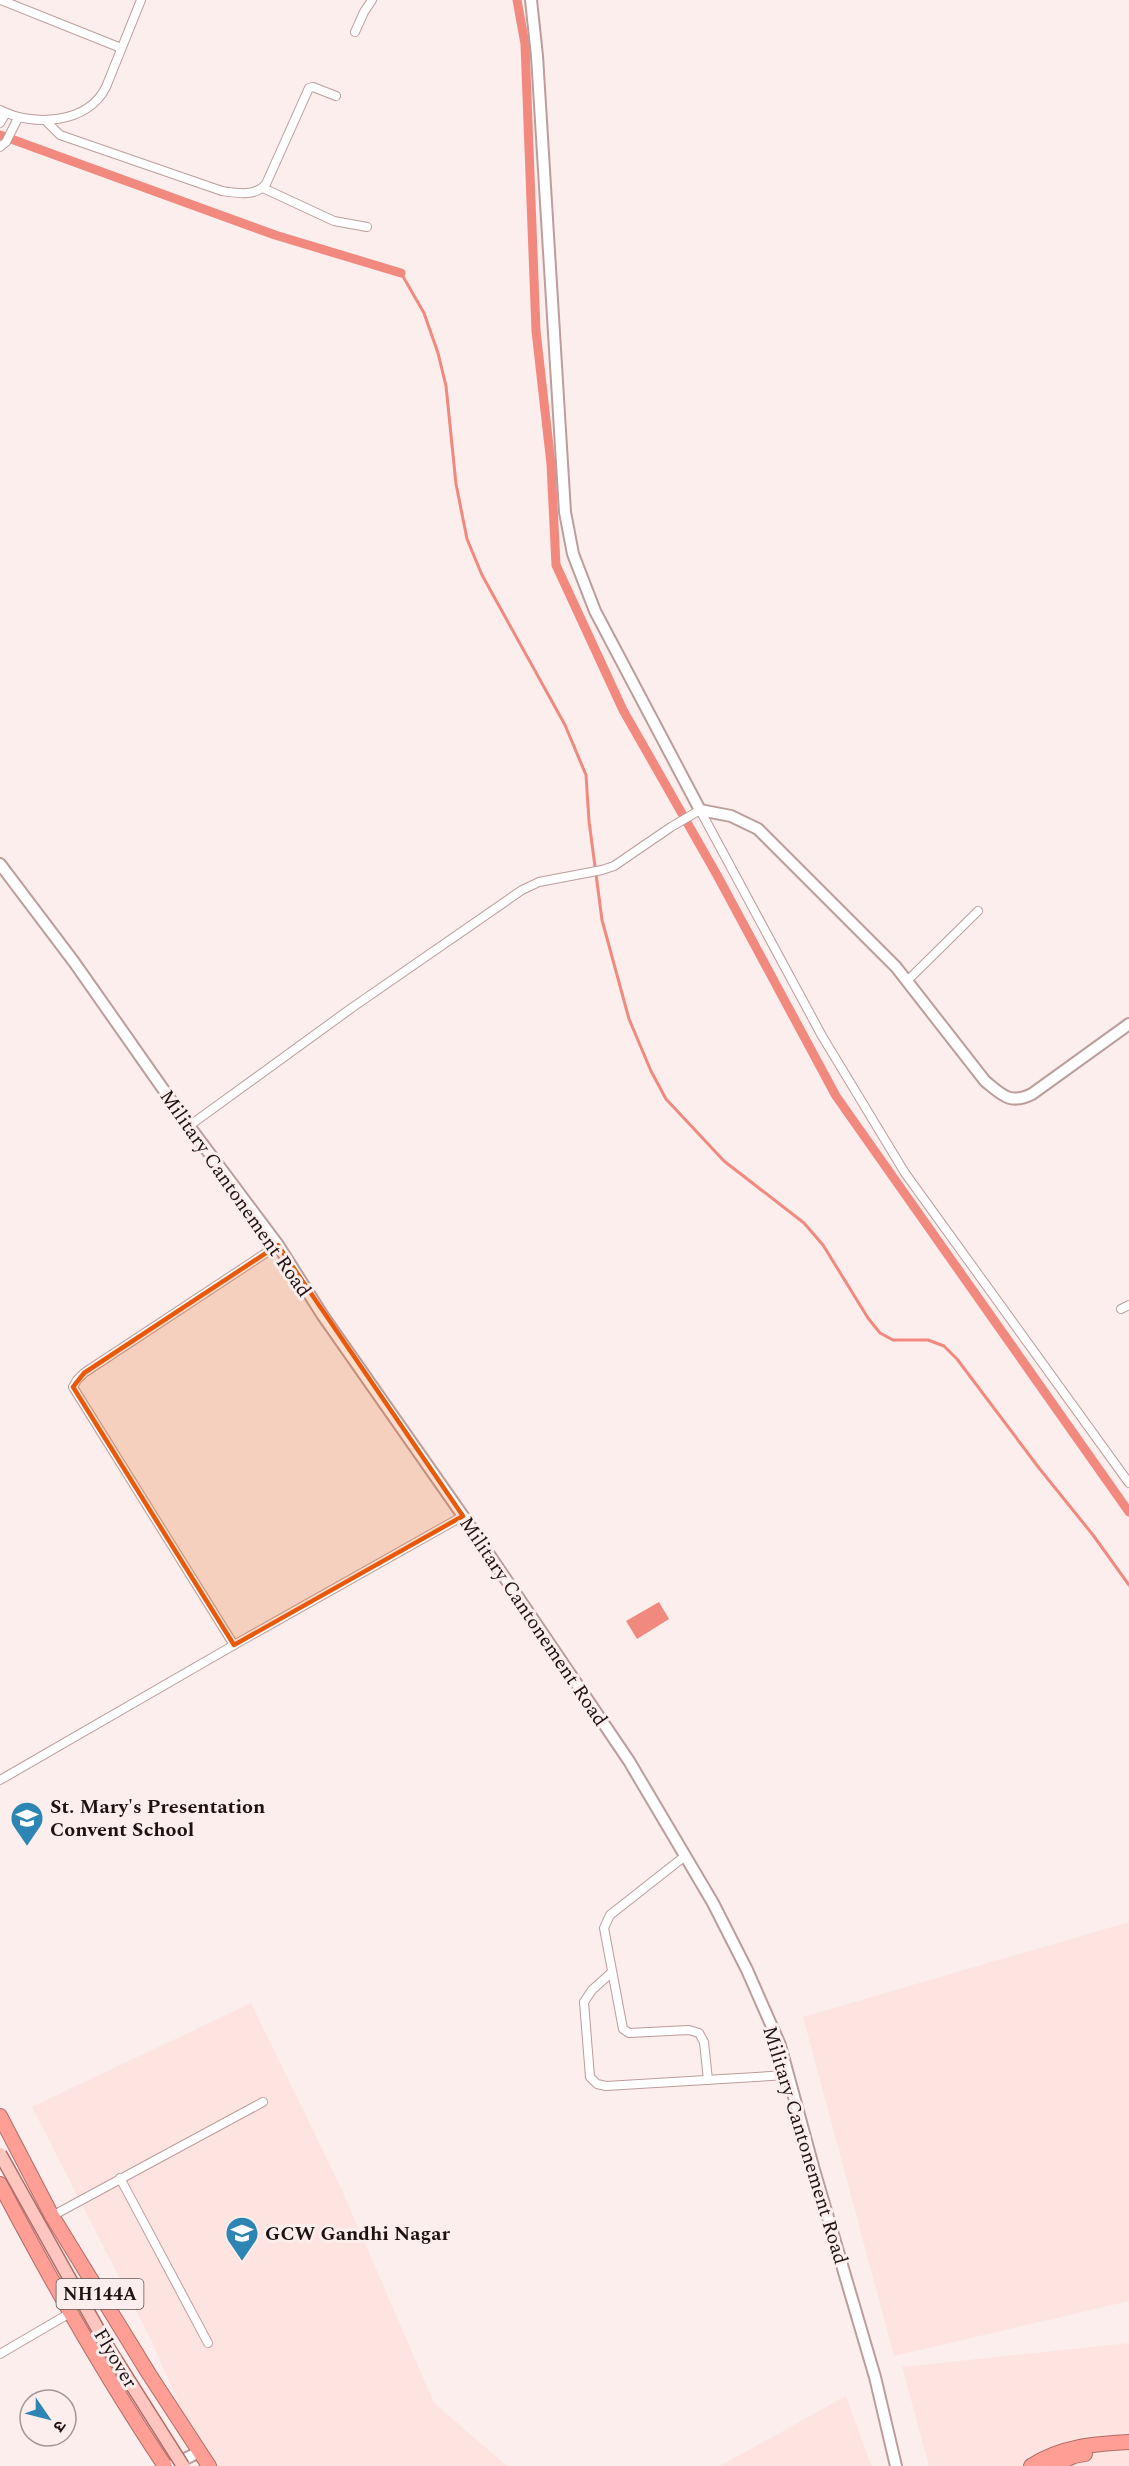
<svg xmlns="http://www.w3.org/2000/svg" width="1129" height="2466" font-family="Spectral,'Noto Sans Devanagari',serif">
<rect width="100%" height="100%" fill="#fbeeec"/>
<g fill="#fde4e0">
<path d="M1129 1922V2301L894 2356 803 2017Z"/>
<path d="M251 2003 341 2188 434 2403 507 2466H211L203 2458 149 2336 32 2107Z"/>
<path d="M1129 2343V2466H929L902 2367Z"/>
<path d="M846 2396 871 2466H720Z"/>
</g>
<path fill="#f2897f" d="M659 1602 669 1619 637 1639 626 1621Z"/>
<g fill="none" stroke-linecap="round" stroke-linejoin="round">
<path stroke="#f2897f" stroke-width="3" d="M401 273 424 313 438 353 446 386 456 484 467 539 482 575 565 725 586 775 589 821 602 920 629 1019 651 1071 666 1099 724 1161 804 1223 823 1245 868 1318 880 1333 893 1340H928L944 1346 957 1359 1039 1468 1093 1535 1129 1585"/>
<g stroke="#f2897f" stroke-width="9">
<path d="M517 0 525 44 536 331 551 464 556 565 623 710 717 875 836 1096 1129 1512"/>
<path d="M0 135 275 235 401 273"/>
</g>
<g stroke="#bc9d9a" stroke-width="10">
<g id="street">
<path d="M1 0 121 48"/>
<path d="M355 32 364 12 372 0"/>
<path d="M0 110C33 127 88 124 106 87L141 0"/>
<path d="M46 121 60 135 222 191C236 193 256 197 266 184L309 88 313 87 336 96"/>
<path d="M0 123 6 113"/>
<path d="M0 147 6 142 18 118"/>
<path d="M263 188 334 221 367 227"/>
<path d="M907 981 978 911"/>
<path d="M189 1126 353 1007 522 890 539 882 602 870 614 866 671 827 700 810 822 1036 905 1173 1129 1483"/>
<path d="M1121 1309 1129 1305"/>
<path d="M234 1645 73 1387 77 1380 84 1373 278 1245"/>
<path d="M0 1780 234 1645 463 1516"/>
<path d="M685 1856 610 1915 604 1928 623 2029 629 2033 689 2030 699 2033 704 2042 708 2080"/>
<path d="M611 1973 592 1990 584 2002 590 2077 597 2084 606 2086 788 2075"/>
<path d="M120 2178 208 2343"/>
<path d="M52 2216 263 2102"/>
<path d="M0 2354 70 2313"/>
</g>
</g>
<g stroke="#bc9d9a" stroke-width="14">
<g id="secondary">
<path d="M531 0 537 56 565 512 573 554 595 611 700 810 731 816 758 829 896 967 985 1081C1002 1095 1010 1105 1032 1094L1129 1024"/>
<path d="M0 864 74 962 189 1126 278 1245 323 1316 463 1516 629 1761 713 1903 747 1970 780 2045 814 2170 875 2377 896 2466"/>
<path d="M171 2466 199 2452"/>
</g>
</g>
<g stroke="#b06d67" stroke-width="16">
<g id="highway">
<path d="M0 2116 52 2216 149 2374 209 2466"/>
<path d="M0 2184C51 2281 104 2375 165 2466"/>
<path d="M1031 2466C1061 2446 1094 2444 1129 2442"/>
<path d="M1052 2466 1074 2456 1085 2454"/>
</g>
</g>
<use href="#street" stroke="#fff" stroke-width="8"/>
<use href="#secondary" stroke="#fff" stroke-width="10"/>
<use href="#highway" stroke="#ff9e95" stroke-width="14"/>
<g stroke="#b06d67" stroke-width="15" stroke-linecap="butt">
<path id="primary-bridge" d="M0 2154 109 2349 183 2466"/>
</g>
<use href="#primary-bridge" stroke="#ffc5bf" stroke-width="12"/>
</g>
<path fill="#e8590c" fill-opacity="0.2" stroke="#e8590c" stroke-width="4.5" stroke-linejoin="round" d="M278 1245 463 1516 234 1645 73 1387 84 1373Z"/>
<defs>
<g id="school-pin" transform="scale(1.725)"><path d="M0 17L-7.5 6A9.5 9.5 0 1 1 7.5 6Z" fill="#2d85b4" stroke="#fbeeec"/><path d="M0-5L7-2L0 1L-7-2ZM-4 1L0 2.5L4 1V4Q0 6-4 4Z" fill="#fff"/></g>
<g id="university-pin" transform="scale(1.725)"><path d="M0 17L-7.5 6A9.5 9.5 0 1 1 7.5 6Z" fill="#2d85b4" stroke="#fbeeec"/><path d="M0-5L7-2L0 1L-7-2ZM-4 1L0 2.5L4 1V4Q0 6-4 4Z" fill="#fff"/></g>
</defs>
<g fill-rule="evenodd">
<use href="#school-pin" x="27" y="1818"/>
<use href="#university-pin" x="242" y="2233"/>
</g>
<g text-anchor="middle" stroke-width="6" stroke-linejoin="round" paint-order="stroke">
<rect fill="#fbeeec" stroke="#605553" stroke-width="1.5" x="56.5" y="2279" width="87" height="30" rx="4.5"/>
<g font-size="18" font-weight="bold" fill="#1e1312">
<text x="100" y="2300">NH144A</text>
</g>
<g font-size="20" fill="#1e1312" stroke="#fbeeec">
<text transform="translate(236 1193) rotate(55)" y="7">Military Cantonement Road</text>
<text transform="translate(534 1621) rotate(56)" y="7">Military Cantonement Road</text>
<text transform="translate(806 2145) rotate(73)" y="7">Military Cantonement Road</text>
<text transform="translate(116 2358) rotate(59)" y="7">Flyover</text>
</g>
<g font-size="20" font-weight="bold" fill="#1e1312" stroke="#fbeeec" text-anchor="start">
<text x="50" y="1813">St. Mary's Presentation<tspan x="50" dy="23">Convent School</tspan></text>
<text x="265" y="2240">GCW Gandhi Nagar</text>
</g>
</g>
<g transform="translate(48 2418) rotate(125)"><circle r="28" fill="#fbeeec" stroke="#a39695" stroke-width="1.5"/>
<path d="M0-4.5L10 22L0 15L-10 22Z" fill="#2d85b4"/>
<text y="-9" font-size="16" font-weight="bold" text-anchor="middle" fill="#1e1312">उ</text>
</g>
</svg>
